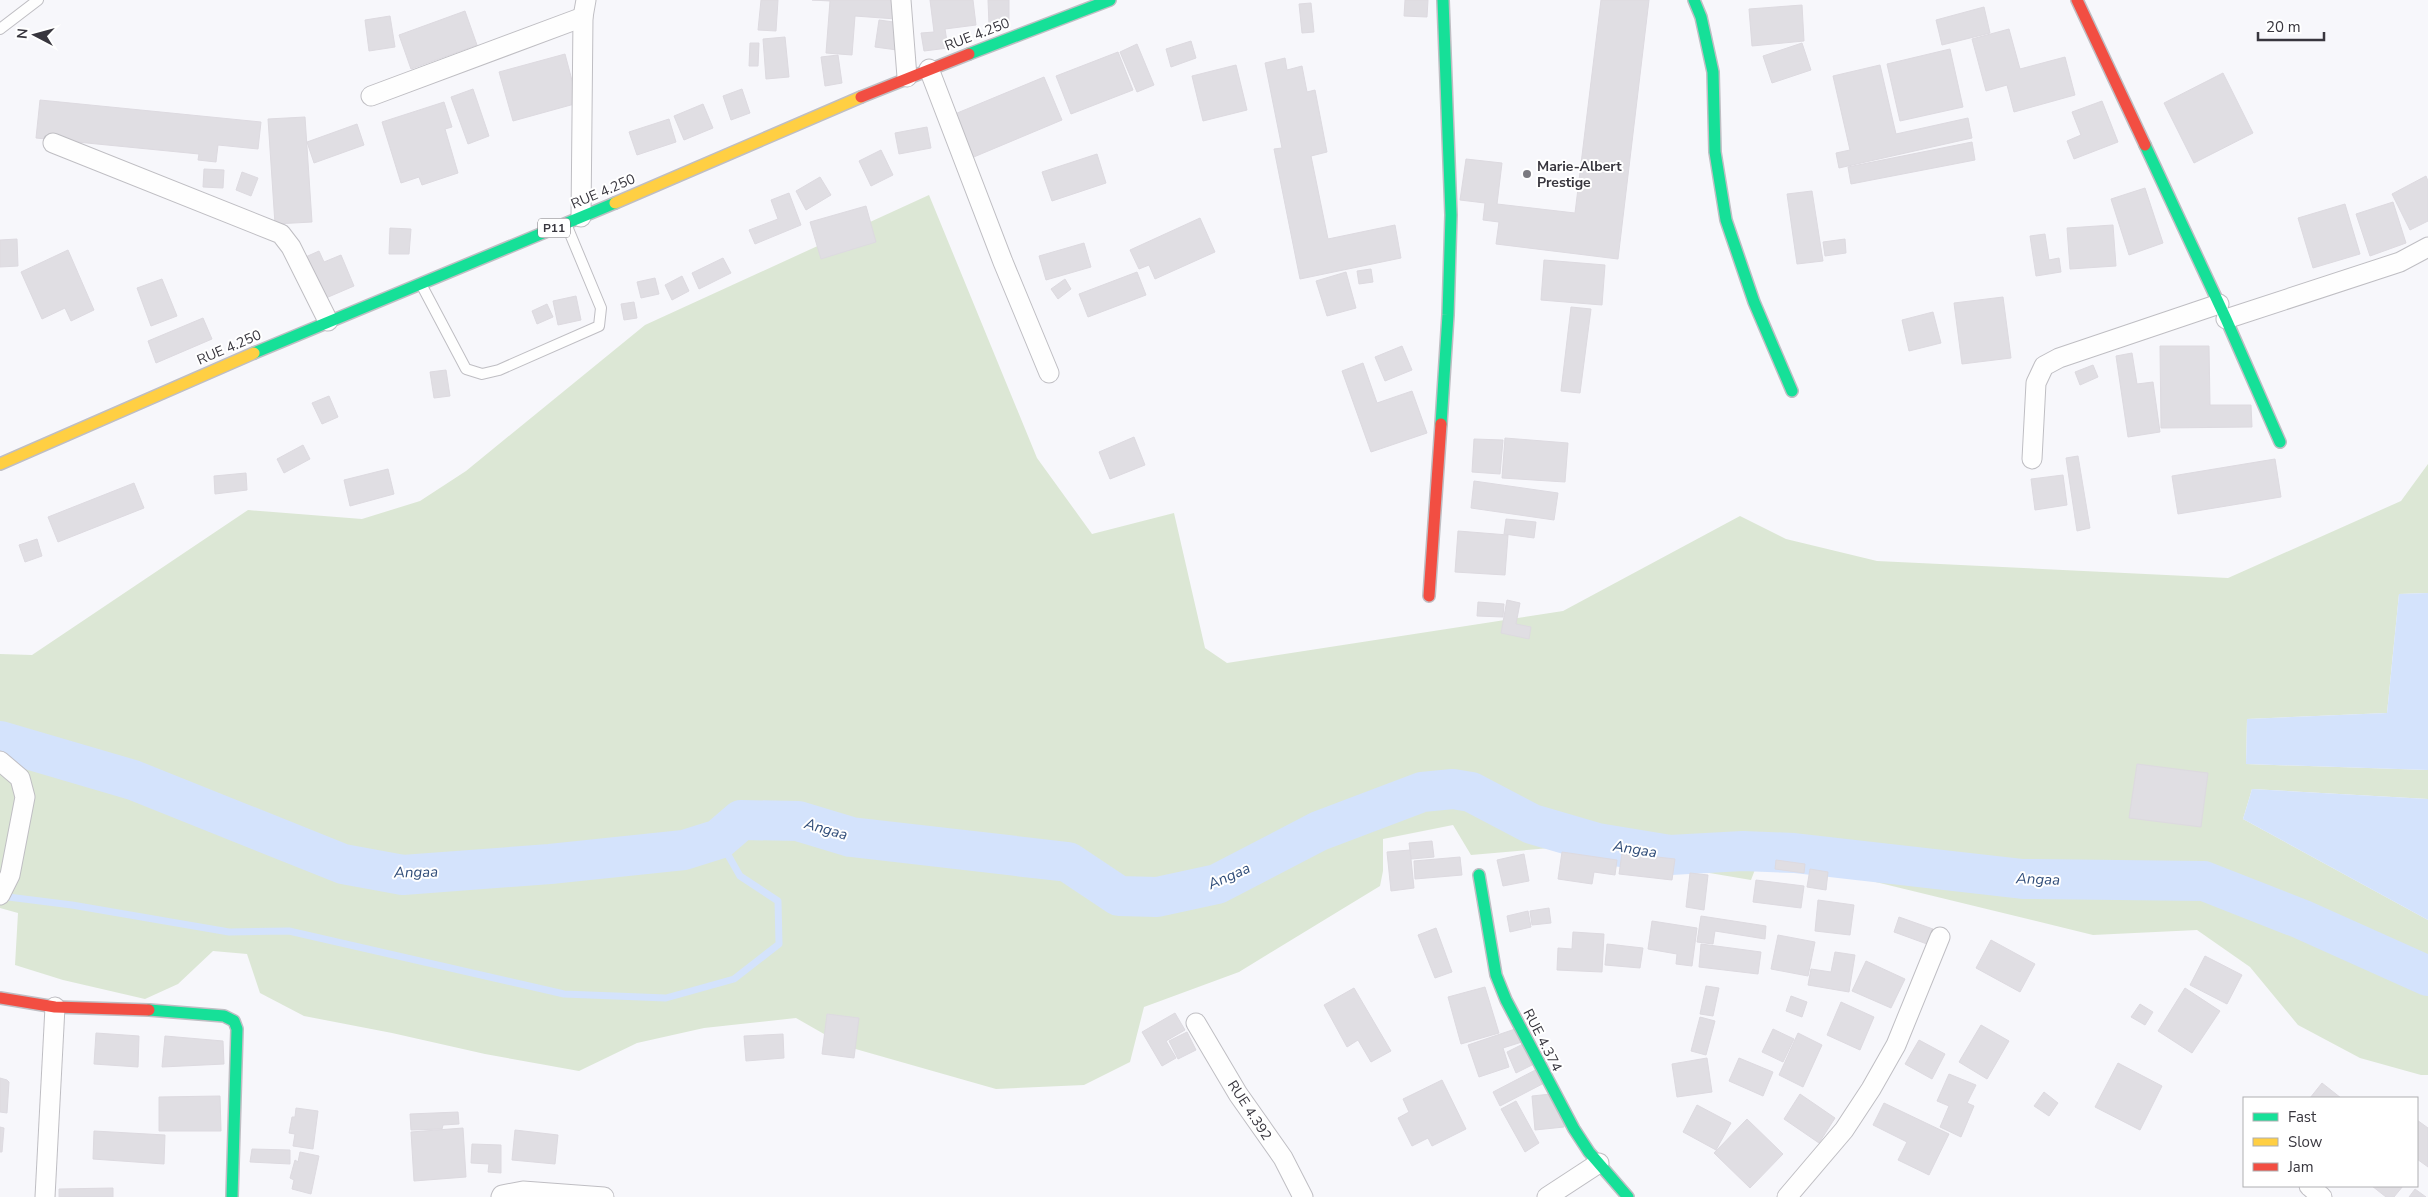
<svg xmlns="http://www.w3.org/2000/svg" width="2428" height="1197" font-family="'Nunito Sans',sans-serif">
<rect width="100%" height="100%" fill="#f7f7fb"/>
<path fill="#dce7d5" d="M929 195 1037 458 1092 534 1174 513 1205 648 1227 663 1563 611 1740 516 1786 539 1877 561 2228 578 2401 501 2428 464V593L2399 594 2387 713 2247 719 2246 764 2428 770V799L2252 789 2243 819 2428 920V1075H2421L2360 1058 2298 1025 2250 967 2197 930 2093 935 1761 854 1751 880 1668 866 1584 845 1471 855 1453 825 1383 839V871L1380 886 1239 972 1144 1007 1130 1062 1084 1085 996 1089 845 1046 796 1018 704 1028 637 1043 579 1071 485 1054 392 1033 304 1016 260 993 247 954 213 951 178 984 145 999 63 980 15 965 18 913 0 908V654L32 655 248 510 362 519 420 501 466 471 645 325Z"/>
<g fill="#d4e3fc">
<path d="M2428 593V770L2246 764 2247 719 2387 713 2399 594Z"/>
<path d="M2252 789 2428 799V920L2243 819Z"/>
</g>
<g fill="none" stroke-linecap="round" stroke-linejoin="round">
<path stroke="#d4e3fc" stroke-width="7" d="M0 896 72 905 229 932 289 931 564 994 666 998 734 979 779 944 778 901 740 876 719 839"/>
<path stroke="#d4e3fc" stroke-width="40" d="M0 741 133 780 343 864 403 875 550 864 684 850 719 839 741 820 798 821 851 837 1068 862 1119 896 1157 897 1217 884 1319 831 1422 792 1453 789 1471 792 1532 824 1597 843 1670 855 1743 851 1794 853 2023 879 2204 881 2301 919 2428 976"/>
</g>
<g fill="#e0dee3" stroke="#dddae0">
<path d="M761 0H778L776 31 758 30Z"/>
<path d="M812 0H897L896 19 855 16 852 55 826 53 830 1Z"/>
<path d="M930 0H973L976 25 945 29 948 48 924 51 921 33 934 32Z"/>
<path d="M988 0H1009V24L989 25Z"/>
<path d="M1405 0H1428L1427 17 1404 16Z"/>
<path d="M1601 0H1649L1618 259 1496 244 1499 222 1483 220 1485 203 1460 200 1466 159 1502 163 1497 204 1575 213Z"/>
<path d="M1311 3 1314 32 1302 33 1299 4Z"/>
<path d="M1802 5 1804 41 1752 46 1749 9Z"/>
<path d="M1984 7 1990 33 1942 45 1936 20Z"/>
<path d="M465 11 477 45 411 69 399 35Z"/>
<path d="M390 16 395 47 369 51 365 20Z"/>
<path d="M879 20 901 23 897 50 875 47Z"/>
<path d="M2009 29 2020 69 2065 57 2075 95 2014 112 2007 85 1986 91 1972 39Z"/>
<path d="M785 37 789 77 766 79 763 39Z"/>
<path d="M1191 41 1196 58 1171 67 1166 49Z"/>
<path d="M750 43H759L758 66H749Z"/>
<path d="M1802 43 1811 70 1772 83 1763 56Z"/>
<path d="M1137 44 1154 85 1137 92 1120 52Z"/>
<path d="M1950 49 1963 107 1900 121 1887 64Z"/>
<path d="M1118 52 1133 90 1071 114 1056 76Z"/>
<path d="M565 54 578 103 513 121 499 72Z"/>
<path d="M838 55 842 83 825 86 821 57Z"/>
<path d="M1285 58 1287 70 1302 66 1307 92 1315 90 1327 152 1311 156 1328 239 1395 225 1401 258 1300 279 1274 149 1282 148 1265 63Z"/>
<path d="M1236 65 1247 110 1203 121 1192 76Z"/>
<path d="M1880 65 1896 134 1968 118 1972 138 1839 168 1836 153 1850 150 1833 76Z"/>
<path d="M2223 73 2253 133 2194 163 2164 103Z"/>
<path d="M1044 77 1062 120 969 159 950 116Z"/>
<path d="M473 89 489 136 468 144 451 97Z"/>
<path d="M742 89 750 113 731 120 723 96Z"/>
<path d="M40 100 261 122 258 149 218 145 216 162 198 160 199 154 36 138Z"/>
<path d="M2102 101 2118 142 2074 159 2067 141 2081 135 2072 112Z"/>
<path d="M444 102 452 127 445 129 458 173 422 185 419 177 401 183 382 122Z"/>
<path d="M703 104 713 128 684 140 674 116Z"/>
<path d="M305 117 312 222 275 224 268 119Z"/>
<path d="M669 119 676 142 637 155 629 132Z"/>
<path d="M357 124 364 145 314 163 307 142Z"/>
<path d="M927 127 931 148 899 154 895 133Z"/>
<path d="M1972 142 1975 160 1851 184 1848 167Z"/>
<path d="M881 150 893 175 871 186 859 161Z"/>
<path d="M1097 154 1106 183 1052 201 1042 172Z"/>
<path d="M204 169 224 170 223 188 203 187Z"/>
<path d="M242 172 258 178 251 196 236 190Z"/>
<path d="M2426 176 2428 181V221L2410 230 2392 194Z"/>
<path d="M820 177 831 195 806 210 796 191Z"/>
<path d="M2145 188 2163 243 2129 255 2111 199Z"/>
<path d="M1812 191 1823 261 1797 264 1787 194Z"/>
<path d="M789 193 801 225 755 244 749 230 778 219 771 200Z"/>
<path d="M2393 202 2406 243 2370 256 2356 214Z"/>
<path d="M2345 204 2360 254 2313 268 2298 218Z"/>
<path d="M866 206 876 242 821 259 810 222Z"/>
<path d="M1200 218 1215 252 1155 279 1149 265 1139 269 1130 250Z"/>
<path d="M2113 225 2116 266 2070 269 2067 228Z"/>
<path d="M390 228 411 229 409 254H389Z"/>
<path d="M2045 234 2049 260 2059 258 2061 272 2036 276 2030 236Z"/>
<path d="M17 239 18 266 0 267V240Z"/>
<path d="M1845 239 1846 253 1825 256 1823 242Z"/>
<path d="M1084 243 1091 267 1046 280 1039 256Z"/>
<path d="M68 250 94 310 71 321 65 308 42 319 21 272Z"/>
<path d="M319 251 324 262 341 255 354 286 319 301 301 259Z"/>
<path d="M723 258 731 273 699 289 692 273Z"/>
<path d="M1544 260 1605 265 1602 305 1541 300Z"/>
<path d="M1371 269 1373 282 1359 284 1357 271Z"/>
<path d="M1137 272 1146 295 1088 317 1079 294Z"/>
<path d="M1346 272 1356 308 1327 316 1316 281Z"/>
<path d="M682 276 689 291 672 300 665 285Z"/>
<path d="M655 278 659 294 641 298 637 282Z"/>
<path d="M162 279 177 316 151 326 137 288Z"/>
<path d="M1065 279 1071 289 1058 299 1051 289Z"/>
<path d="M576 296 581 320 558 325 553 301Z"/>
<path d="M2003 297 2011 358 1962 364 1954 303Z"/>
<path d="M634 302 637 318 624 320 621 304Z"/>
<path d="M547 304 553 317 537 324 532 311Z"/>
<path d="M1571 307 1591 309 1580 393 1561 391Z"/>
<path d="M1933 312 1941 343 1909 351 1902 320Z"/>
<path d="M203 318 212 339 156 363 148 341Z"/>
<path d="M1402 346 1412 370 1385 381 1375 357Z"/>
<path d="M2160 346H2209L2210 405H2251L2252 427 2161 428Z"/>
<path d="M2132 353 2137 384 2153 382 2160 432 2128 437 2116 356Z"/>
<path d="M1363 363 1377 403 1412 391 1427 433 1371 452 1342 371Z"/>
<path d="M2093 365 2098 377 2080 385 2075 372Z"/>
<path d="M446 370 450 396 434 398 430 372Z"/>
<path d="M329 396 338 417 322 424 312 403Z"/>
<path d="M1134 437 1145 465 1110 479 1099 452Z"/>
<path d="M1505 438 1568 443 1565 482 1502 478Z"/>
<path d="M1474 439 1503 440 1500 474 1472 472Z"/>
<path d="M303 445 310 459 284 473 277 459Z"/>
<path d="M2078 456 2090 528 2077 531 2066 458Z"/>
<path d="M2275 459 2281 497 2178 514 2172 476Z"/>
<path d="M388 469 394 494 350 506 344 480Z"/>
<path d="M246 473 247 490 215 494 214 476Z"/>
<path d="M2063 475 2067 505 2035 510 2031 479Z"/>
<path d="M1474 481 1558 493 1554 520 1471 508Z"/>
<path d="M134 483 144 508 58 542 48 517Z"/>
<path d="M1506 519 1536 522 1534 538 1504 534Z"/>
<path d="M1458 531 1508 535 1505 575 1455 572Z"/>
<path d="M37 539 42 556 25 562 19 545Z"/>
<path d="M1507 600 1520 603 1516 624 1531 627 1529 639 1501 633Z"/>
<path d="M1478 602 1504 604 1503 617 1477 616Z"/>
<path d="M2137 764 2208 773 2201 827 2129 818Z"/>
<path d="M1432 841 1434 857 1411 859 1409 843Z"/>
<path d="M1410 850 1414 888 1391 891 1387 852Z"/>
<path d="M1562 852 1617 860 1615 875 1594 872 1592 884 1558 879Z"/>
<path d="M1622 853 1675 859 1672 880 1619 874Z"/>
<path d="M1524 854 1529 881 1503 886 1497 860Z"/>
<path d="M1460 857 1462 875 1415 879 1414 861Z"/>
<path d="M1776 860 1805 864 1804 873 1775 869Z"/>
<path d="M1810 869 1828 872 1826 890 1807 887Z"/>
<path d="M1690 873 1708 875 1704 910 1686 907Z"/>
<path d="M1756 880 1804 886 1801 908 1753 902Z"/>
<path d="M1818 900 1854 905 1850 935 1815 931Z"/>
<path d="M1549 908 1551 923 1532 925 1530 911Z"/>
<path d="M1528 911 1531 927 1510 932 1507 916Z"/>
<path d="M1701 916 1766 926 1765 939 1715 931 1713 944 1697 942Z"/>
<path d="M1899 917 1933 929 1927 944 1894 932Z"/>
<path d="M1652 921 1697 928 1692 966 1676 964 1677 954 1648 949Z"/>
<path d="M1436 928 1452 972 1435 978 1418 935Z"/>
<path d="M1573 932 1604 934 1602 972 1557 970 1558 948 1572 949Z"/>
<path d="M1778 935 1815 942 1808 976 1771 969Z"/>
<path d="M1991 940 2035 964 2020 992 1976 968Z"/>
<path d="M1607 944 1643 948 1640 968 1605 965Z"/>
<path d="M1701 944 1761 952 1758 974 1699 967Z"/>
<path d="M1835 952 1855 955 1849 992 1808 985 1811 969 1831 972Z"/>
<path d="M2205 956 2242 975 2227 1004 2190 985Z"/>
<path d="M1866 961 1905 979 1891 1008 1852 991Z"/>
<path d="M1706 986 1719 988 1713 1016 1700 1014Z"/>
<path d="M1485 987 1499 1033 1461 1044 1448 997Z"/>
<path d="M1354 988 1391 1051 1371 1062 1358 1040 1347 1047 1324 1005Z"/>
<path d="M2185 988 2220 1011 2192 1053 2158 1031Z"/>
<path d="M1791 996 1807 1002 1802 1017 1786 1011Z"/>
<path d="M1841 1002 1874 1017 1860 1050 1827 1035Z"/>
<path d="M2140 1004 2153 1012 2145 1025 2131 1017Z"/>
<path d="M1175 1013 1185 1030 1166 1041 1176 1058 1162 1066 1142 1032Z"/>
<path d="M827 1014 859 1018 854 1058 822 1054Z"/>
<path d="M1700 1017 1715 1021 1706 1055 1691 1051Z"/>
<path d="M1981 1025 2009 1041 1987 1079 1959 1062Z"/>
<path d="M1521 1027 1525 1041 1503 1048 1509 1067 1479 1077 1468 1045Z"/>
<path d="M1773 1029 1794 1039 1783 1062 1762 1052Z"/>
<path d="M1187 1032 1196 1050 1178 1059 1169 1041Z"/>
<path d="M96 1033 139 1036 138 1067 94 1064Z"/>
<path d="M1798 1033 1822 1045 1803 1087 1779 1075Z"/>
<path d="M783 1034 784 1058 746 1061 744 1036Z"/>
<path d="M165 1036 223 1041 224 1064 162 1067Z"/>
<path d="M1919 1040 1945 1054 1932 1079 1905 1064Z"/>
<path d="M1527 1042 1536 1063 1516 1073 1507 1052Z"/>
<path d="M1707 1058 1712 1092 1677 1097 1672 1064Z"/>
<path d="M1739 1058 1773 1072 1763 1096 1729 1081Z"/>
<path d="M2118 1063 2162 1086 2140 1130 2095 1107Z"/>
<path d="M1543 1066 1550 1080 1500 1106 1493 1092Z"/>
<path d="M1949 1074 1976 1085 1967 1103 1974 1106 1961 1137 1940 1127 1949 1106 1937 1101Z"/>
<path d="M0 1078 7 1080 9 1082 7 1113 0 1112Z"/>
<path d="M1442 1080 1466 1129 1432 1146 1428 1138 1412 1146 1398 1118 1409 1112 1403 1099Z"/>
<path d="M2322 1083 2341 1098H2310Z"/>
<path d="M2044 1092 2058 1103 2049 1116 2034 1106Z"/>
<path d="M1561 1093 1564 1127 1535 1130 1532 1096Z"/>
<path d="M1800 1094 1835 1118 1819 1143 1784 1119Z"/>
<path d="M220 1096 221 1131H159V1097Z"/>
<path d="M1516 1101 1539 1143 1525 1152 1501 1109Z"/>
<path d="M1884 1103 1949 1134 1929 1175 1898 1160 1907 1142 1873 1125Z"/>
<path d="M1697 1105 1731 1123 1716 1150 1683 1132Z"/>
<path d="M296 1108 318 1111 313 1149 293 1146 295 1134 289 1133 292 1117H295Z"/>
<path d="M458 1112 459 1124 443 1125 442 1129 411 1130 410 1114Z"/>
<path d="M1747 1119 1783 1154 1750 1188 1714 1153Z"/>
<path d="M2417 1120 2428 1128V1167L2417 1159Z"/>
<path d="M0 1127 4 1128 2 1152H0Z"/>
<path d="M463 1128 466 1177 414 1181 411 1132Z"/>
<path d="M515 1130 558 1135 555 1164 512 1160Z"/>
<path d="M94 1131 165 1135 164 1164 93 1159Z"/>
<path d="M472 1144 501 1145V1173L488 1172 489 1164 471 1163Z"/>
<path d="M252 1149 290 1150V1164L250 1162Z"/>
<path d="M300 1152 319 1156 311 1194 292 1189 294 1180 290 1178 295 1160 298 1162Z"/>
<path d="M2372 1186H2403L2394 1197H2386Z"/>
<path d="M113 1188V1197H59V1189Z"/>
<path d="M2415 1189 2426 1197H2409Z"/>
</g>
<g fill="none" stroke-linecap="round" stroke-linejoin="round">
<g stroke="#bfbec3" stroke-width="12">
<g id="lane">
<path d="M0 29 38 0"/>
<path d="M421 284 466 369 482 374 499 370 599 326 601 308 566 224"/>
</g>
</g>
<g stroke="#bfbec3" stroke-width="21">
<g id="street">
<path d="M901 0 907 77"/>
<path d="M929 69 1003 262 1049 373"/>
<path d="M371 96 583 17"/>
<path d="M53 143 281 234 291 247 328 321"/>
<path d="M581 217 583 17 586 0"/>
<path d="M2226 319 2400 262 2428 247"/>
<path d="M2032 459 2036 383 2044 366 2059 358 2219 304"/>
<path d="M0 761 20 778 25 797 10 875 0 895"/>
<path d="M1196 1023 1238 1094 1283 1158 1303 1197"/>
<path d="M2309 1186 2322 1197"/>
<path d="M45 1197 55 1007"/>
<path d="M501 1197 502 1195 523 1191 604 1197"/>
<path d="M1547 1197 1599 1163"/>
<path d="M1787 1197 1844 1130 1871 1089 1896 1045 1940 937"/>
</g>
</g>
<g stroke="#bfbec3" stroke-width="14">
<g id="fast">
<path d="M1694 0 1701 17 1713 72 1715 152 1726 220 1754 302 1792 391"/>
<path d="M969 54 1110 0"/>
<path d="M2145 145 2226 319 2280 442"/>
<path d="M254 353 615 203"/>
<path d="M1441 424 1448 315 1451 215 1443 0"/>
<path d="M1479 875 1496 975 1506 1000 1574 1129 1589 1152 1628 1197"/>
<path d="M149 1010 224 1016 234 1021 237 1029 232 1197"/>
</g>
</g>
<g stroke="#bfbec3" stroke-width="14">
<g id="slow">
<path d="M615 203 861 97"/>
<path d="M0 464 254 353"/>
</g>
</g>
<g stroke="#bfbec3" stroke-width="14">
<g id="jam">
<path d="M2077 0 2145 145"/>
<path d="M861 97 969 54"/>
<path d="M1429 596 1441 424"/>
<path d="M0 998 55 1007 149 1010"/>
</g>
</g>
<use href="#lane" stroke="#fefefe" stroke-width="10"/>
<use href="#street" stroke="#fefefe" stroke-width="19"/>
<use href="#fast" stroke="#16e098" stroke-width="11"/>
<use href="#slow" stroke="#ffcf43" stroke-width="11"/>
<use href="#jam" stroke="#f24e42" stroke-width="11"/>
</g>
<circle fill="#7b7a80" stroke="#fff" stroke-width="2" cx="1527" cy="174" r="5"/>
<g text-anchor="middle" stroke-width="4" stroke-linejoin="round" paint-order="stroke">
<rect fill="#fff" stroke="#747278" stroke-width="1" x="538" y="218.5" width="32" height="19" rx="4"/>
<g font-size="12" font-weight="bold" fill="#38363e">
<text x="554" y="232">P11</text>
</g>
<g font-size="14" fill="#38363e" stroke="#fff">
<text transform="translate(977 34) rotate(-21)" y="5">RUE 4.250</text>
<text transform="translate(603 191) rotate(-23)" y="5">RUE 4.250</text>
<text transform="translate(229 347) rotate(-23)" y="5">RUE 4.250</text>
<text transform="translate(1543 1040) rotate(63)" y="5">RUE 4.374</text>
<text transform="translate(1250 1110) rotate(57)" y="5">RUE 4.392</text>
</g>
<g font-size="14" font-weight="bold" fill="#38363e" stroke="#fff" text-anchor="start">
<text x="1537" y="171">Marie-Albert<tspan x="1537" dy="16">Prestige</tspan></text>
</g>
<g font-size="15" font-style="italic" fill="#304d79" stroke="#fff">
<text transform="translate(826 829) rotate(16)" y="5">Angaa</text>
<text transform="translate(1635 849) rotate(9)" y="5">Angaa</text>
<text transform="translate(416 872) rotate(-1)" y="5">Angaa</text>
<text transform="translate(1229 876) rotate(-24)" y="5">Angaa</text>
<text transform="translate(2038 879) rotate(2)" y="5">Angaa</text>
</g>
</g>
<rect x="2243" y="1097" width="175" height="90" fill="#ffffff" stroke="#afafb2"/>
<rect x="2253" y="1113" width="25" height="8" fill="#16e098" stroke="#afafb2"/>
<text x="2288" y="1122" font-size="15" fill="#38363e">Fast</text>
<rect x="2253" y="1138" width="25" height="8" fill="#ffcf43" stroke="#afafb2"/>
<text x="2288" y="1147" font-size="15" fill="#38363e">Slow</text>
<rect x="2253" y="1163" width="25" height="8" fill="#f24e42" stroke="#afafb2"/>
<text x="2288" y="1172" font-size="15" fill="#38363e">Jam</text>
<g transform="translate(35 35) rotate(276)" stroke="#ffffff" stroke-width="4" paint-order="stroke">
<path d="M0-4L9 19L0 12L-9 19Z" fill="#38363e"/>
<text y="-8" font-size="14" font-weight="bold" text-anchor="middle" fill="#38363e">N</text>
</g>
<path d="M2258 32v8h66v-8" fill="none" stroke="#38363e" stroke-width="2.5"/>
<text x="2266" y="32" font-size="15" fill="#38363e" stroke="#ffffff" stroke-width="4" paint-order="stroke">20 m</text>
</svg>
